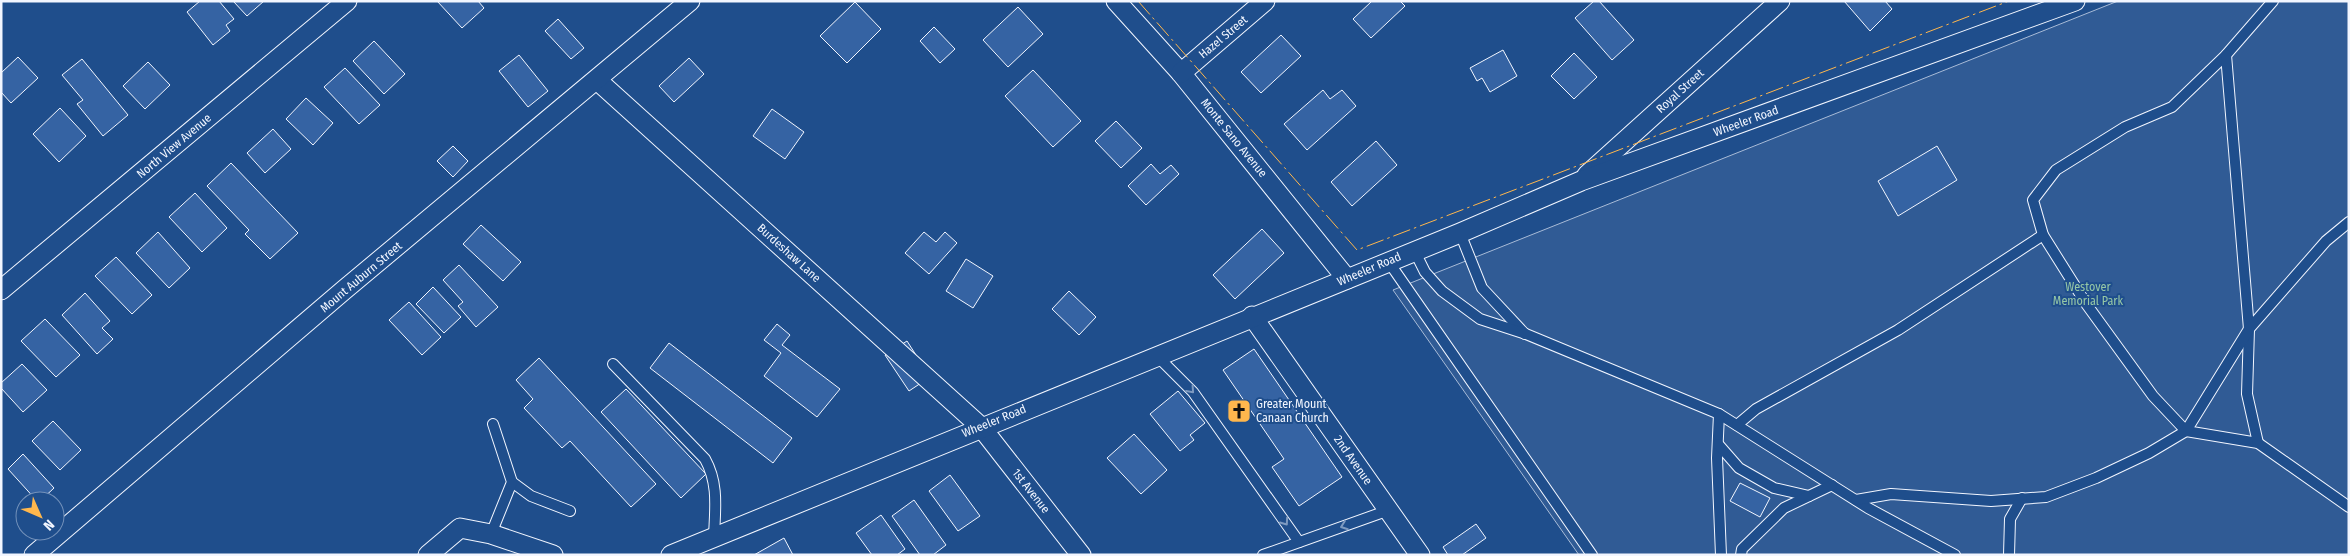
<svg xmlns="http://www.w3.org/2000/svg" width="2350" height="556" font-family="'Fira Sans Condensed',sans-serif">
<rect width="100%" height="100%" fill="#1f4e8c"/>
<path fill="#305b95" stroke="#a8bbd7" d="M2118 1H2349V555H1579L1393 290Z"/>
<g fill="#3563a3" stroke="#f2f6ff">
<path d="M200 1H219L234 19 226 25 230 31 213 45 187 12Z"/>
<path d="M233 1H264L247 16Z"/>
<path d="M437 1H478L484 8 462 28Z"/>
<path d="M1372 1H1400L1405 6 1371 38 1353 19Z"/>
<path d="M1594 1H1599L1634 40 1612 60 1575 18Z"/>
<path d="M1844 1H1885L1892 9 1870 31Z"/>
<path d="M855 2 881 29 847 63 820 36Z"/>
<path d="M1018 7 1043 34 1008 67 983 40Z"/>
<path d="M558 19 584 48 571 59 545 31Z"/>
<path d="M934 27 955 49 940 63 920 41Z"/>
<path d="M1281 35 1301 56 1261 93 1241 72Z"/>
<path d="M374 41 405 74 384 94 353 61Z"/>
<path d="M1503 50 1517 76 1490 92 1482 78 1477 81 1470 68Z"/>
<path d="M1574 53 1597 77 1574 99 1551 76Z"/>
<path d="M519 55 548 91 528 107 499 71Z"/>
<path d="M18 57 38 78 11 103 1 92V73Z"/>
<path d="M689 58 704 74 674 102 659 86Z"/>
<path d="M82 59 128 115 103 136 77 104 83 100 62 75Z"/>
<path d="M148 62 170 85 145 109 123 86Z"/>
<path d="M345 68 380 105 359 124 324 87Z"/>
<path d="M1033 70 1081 121 1053 147 1005 96Z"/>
<path d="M1323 90 1330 99 1342 90 1356 106 1307 150 1284 124Z"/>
<path d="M306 98 333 123 313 145 286 119Z"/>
<path d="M60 108 86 136 59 162 33 134Z"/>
<path d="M772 109 804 132 785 159 753 136Z"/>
<path d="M1116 121 1142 148 1121 168 1095 141Z"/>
<path d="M273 129 291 149 265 173 247 153Z"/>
<path d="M1376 141 1397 165 1352 206 1331 182Z"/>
<path d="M453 146 468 161 453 177 437 161Z"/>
<path d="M1937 146 1957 180 1898 216 1878 181Z"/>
<path d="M231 163 298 233 270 259 245 234 249 230 207 186Z"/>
<path d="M1151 164 1160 174 1171 165 1179 174 1146 205 1128 186Z"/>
<path d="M195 193 227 228 202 252 169 217Z"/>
<path d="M481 225 521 262 503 281 463 244Z"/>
<path d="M1262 229 1284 253 1235 299 1213 275Z"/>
<path d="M158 232 190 268 169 288 136 253Z"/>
<path d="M924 232 936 242 945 232 957 243 929 274 905 253Z"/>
<path d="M116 257 152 295 132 314 95 276Z"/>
<path d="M966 259 993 276 973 308 946 291Z"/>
<path d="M459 265 498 307 476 327 458 306 463 302 443 280Z"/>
<path d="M433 287 461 317 444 333 416 304Z"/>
<path d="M1069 291 1096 317 1079 335 1052 309Z"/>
<path d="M85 293 110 321 102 328 113 339 97 354 62 315Z"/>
<path d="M409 302 441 337 422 355 389 320Z"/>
<path d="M45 319 80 355 56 377 21 341Z"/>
<path d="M777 324 790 335 782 345 840 389 817 417 764 376 781 353 764 340Z"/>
<path d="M907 341 930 377 909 391 885 355Z"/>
<path d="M669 343 792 438 773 463 650 368Z"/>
<path d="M1254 349 1342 477 1299 506 1272 467 1284 459 1223 370Z"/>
<path d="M539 358 656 484 631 507 570 441 562 448 524 408 533 399 516 380Z"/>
<path d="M22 364 47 390 23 412 1 388V383Z"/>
<path d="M626 389 706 474 681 498 601 412Z"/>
<path d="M1178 391 1205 423 1190 435 1194 440 1180 451 1150 414Z"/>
<path d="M53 421 81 450 60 470 32 441Z"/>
<path d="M1134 434 1167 470 1141 494 1107 458Z"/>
<path d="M23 454 54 488 40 501H37L8 469Z"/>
<path d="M950 475 980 516 958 531 929 491Z"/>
<path d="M1740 483 1770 498 1760 517 1730 501Z"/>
<path d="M914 500 946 545 933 555H920L892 516Z"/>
<path d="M881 515 905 549 897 555H872L856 533Z"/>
<path d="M1476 524 1486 538 1462 555H1448L1443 547Z"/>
<path d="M784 538 793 555H754Z"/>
</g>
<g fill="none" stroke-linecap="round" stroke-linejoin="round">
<g stroke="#f2f6ff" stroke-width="12">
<g id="lane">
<path d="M2273 1 2226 55 2172 107 2125 127 2056 170 2033 200 2043 235 2087 305 2153 396 2186 431 2258 443 2349 507"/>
<path d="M2226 55 2249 329 2247 394 2258 443"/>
<path d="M1460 233 1482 288 1525 334"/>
<path d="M1414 250 1425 272 1442 291 1480 319 1526 334 1719 414 1868 508 1955 555"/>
<path d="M1388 261 1592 555"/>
<path d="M1156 355 1193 392 1299 542"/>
<path d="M613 364 705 459C719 484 715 509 714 537"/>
<path d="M1719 414 1717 458 1721 555"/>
<path d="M1737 425 1756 409 1898 330 2043 235"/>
<path d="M1718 444 1739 468 1774 488 1809 496"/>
<path d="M512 482 531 496 570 511"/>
<path d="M1856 500 1891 494 1991 501 2046 497 2096 478 2149 453 2186 431 2249 329 2326 241 2349 222"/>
<path d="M491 534 512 482 493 424"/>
<path d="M1263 555 1389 510"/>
<path d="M1741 555 1742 549 1784 508 1832 485"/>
<path d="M2009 555 2010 519 2022 498"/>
</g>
</g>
<g stroke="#f2f6ff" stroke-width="21">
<g id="street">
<path d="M1116 1 1181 73 1347 279"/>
<path d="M1181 73 1265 1"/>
<path d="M597 80 981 427 1081 555"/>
<path d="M1587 175 1780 1"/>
<path d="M1 290 347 1"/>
<path d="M1252 316 1420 555"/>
<path d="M34 555 344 290 690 1"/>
<path d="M428 555 460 528 491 534 553 555"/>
<path d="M671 555 1460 233 1581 181 2075 1"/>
</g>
</g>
<use href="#lane" stroke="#1f4e8c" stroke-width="10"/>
<use href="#street" stroke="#1f4e8c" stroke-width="19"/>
<path stroke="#ffb74d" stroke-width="1" stroke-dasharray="18 4 2.5 4" stroke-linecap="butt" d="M1138 1 1357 250 2009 1"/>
</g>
<defs><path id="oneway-chevron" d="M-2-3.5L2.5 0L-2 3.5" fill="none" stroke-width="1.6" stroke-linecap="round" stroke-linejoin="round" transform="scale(1.25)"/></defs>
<g stroke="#7e9ac0">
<use href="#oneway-chevron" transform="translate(1191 390) rotate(48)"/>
<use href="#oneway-chevron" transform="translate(1285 522) rotate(55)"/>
<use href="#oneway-chevron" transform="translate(1344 526) rotate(160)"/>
</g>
<defs>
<g id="church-square" transform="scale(1.25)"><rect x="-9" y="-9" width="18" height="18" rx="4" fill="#ffb74d" stroke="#1f4e8c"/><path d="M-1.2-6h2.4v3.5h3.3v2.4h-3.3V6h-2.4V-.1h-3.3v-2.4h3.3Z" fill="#111"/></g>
</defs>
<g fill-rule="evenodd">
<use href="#church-square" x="1239" y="411"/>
</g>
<g text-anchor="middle" stroke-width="4" stroke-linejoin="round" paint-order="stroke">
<g font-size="12" fill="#f2f6ff" stroke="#1f4e8c">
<text transform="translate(1223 37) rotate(-40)" y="4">Hazel Street</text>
<text transform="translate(1680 91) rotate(-42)" y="4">Royal Street</text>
<text transform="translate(1746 121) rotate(-20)" y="4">Wheeler Road</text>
<text transform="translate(1234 138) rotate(51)" y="4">Monte Sano Avenue</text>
<text transform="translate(174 146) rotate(-40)" y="4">North View Avenue</text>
<text transform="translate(789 253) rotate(42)" y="4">Burdeshaw Lane</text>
<text transform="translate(1369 269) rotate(-23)" y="4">Wheeler Road</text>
<text transform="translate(361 277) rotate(-40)" y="4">Mount Auburn Street</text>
<text transform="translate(994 421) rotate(-22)" y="4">Wheeler Road</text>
<text transform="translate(1353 460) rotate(55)" y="4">2nd Avenue</text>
<text transform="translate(1031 491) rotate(52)" y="4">1st Avenue</text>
</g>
<g font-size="12" fill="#97c8a6" stroke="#1f4e8c">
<text x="2088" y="291">Westover<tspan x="2088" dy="14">Memorial Park</tspan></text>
</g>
<g font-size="12" fill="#f2f6ff" stroke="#1f4e8c" text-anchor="start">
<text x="1256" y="408">Greater Mount<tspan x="1256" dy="14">Canaan Church</tspan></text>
</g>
</g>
<rect width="2350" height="556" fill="none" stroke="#f2f6ff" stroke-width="5"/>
<g transform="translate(40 516) rotate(135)"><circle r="24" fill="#1f4e8c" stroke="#7391ba"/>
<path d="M0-4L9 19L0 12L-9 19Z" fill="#ffb74d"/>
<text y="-8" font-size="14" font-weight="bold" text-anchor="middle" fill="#f2f6ff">N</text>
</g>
</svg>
